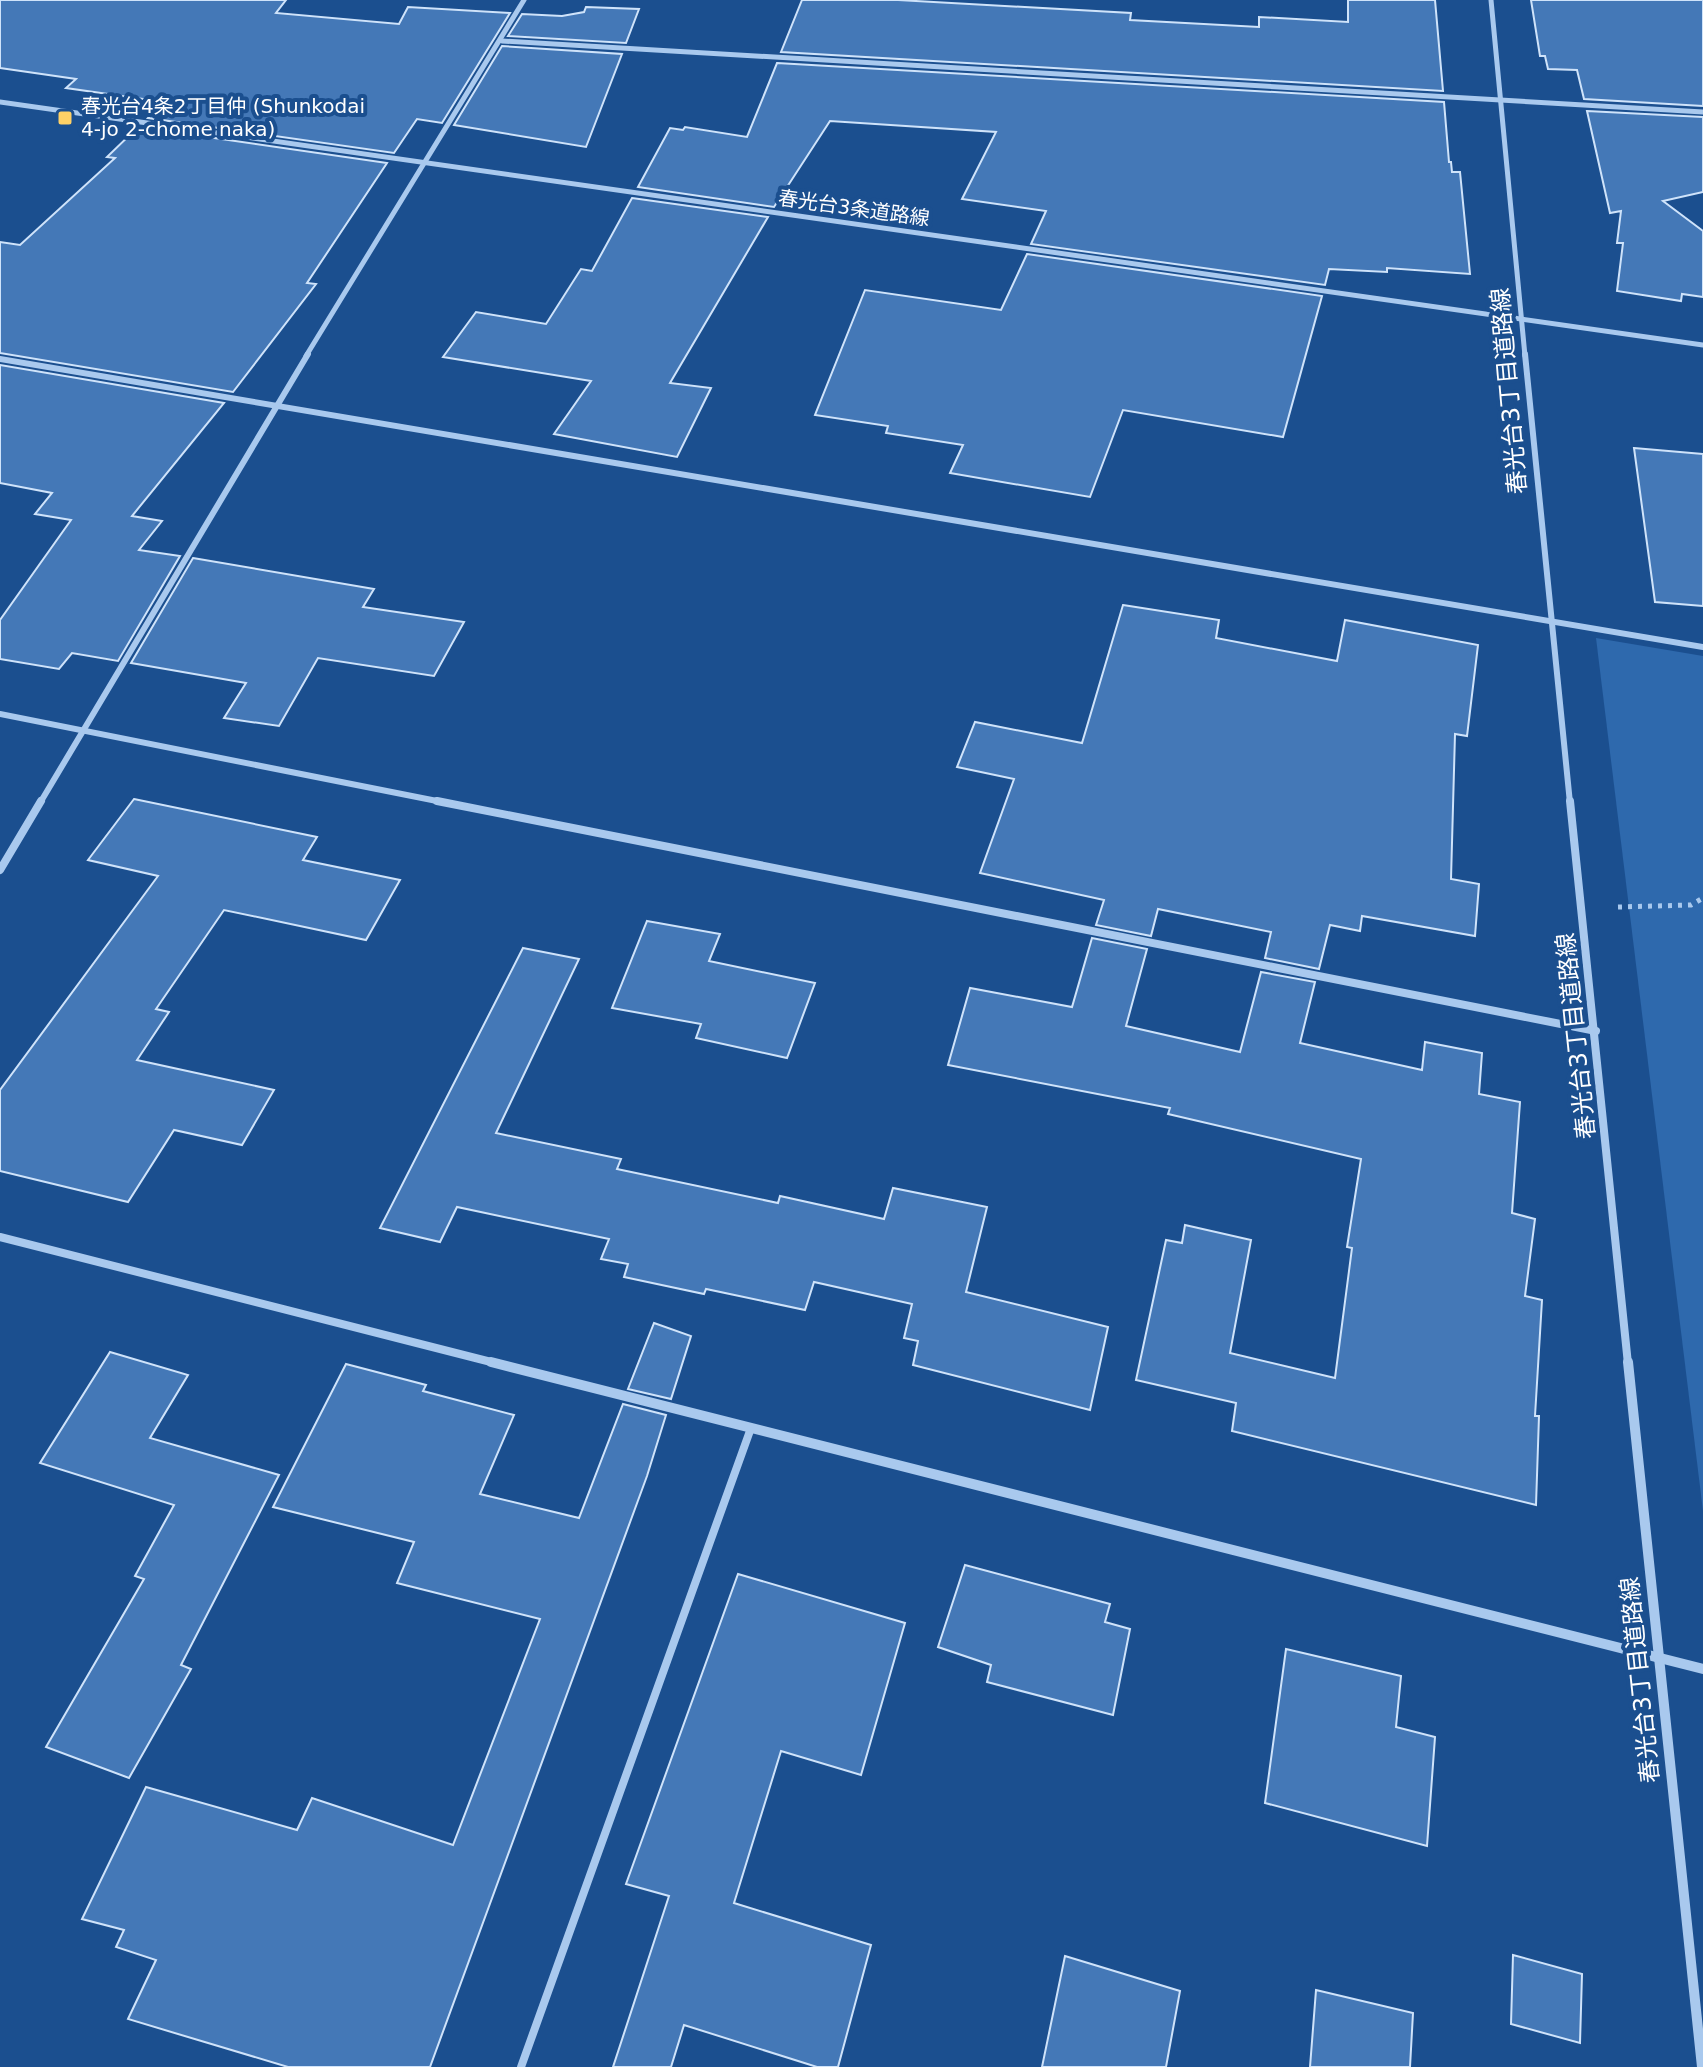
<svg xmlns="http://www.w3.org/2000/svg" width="1703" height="2067" font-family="'DejaVu Sans','Noto Sans JP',sans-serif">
<rect width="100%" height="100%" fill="#1b4f8f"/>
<path fill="#2e69ad" d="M1596 638 1703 656V1511Z"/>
<g fill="#4478b7" stroke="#cfe3fa" stroke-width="2">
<path d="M0 0H286L276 13 399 24 408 7 510 13 442 123 417 119 394 153 148 118 164 102 66 88 76 79 0 68Z"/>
<path d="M802 0H898L1131 13 1130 20 1259 27V17L1348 22V0H1435L1443 91 781 52Z"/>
<path d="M1531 0H1703V106L1584 99 1577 70 1548 69 1545 56H1540Z"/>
<path d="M586 7 639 9 626 43 508 36 522 14 562 16 584 12Z"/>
<path d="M502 46 622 54 586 147 454 125Z"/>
<path d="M777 63 1444 102 1449 162H1451L1452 172H1460L1470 274 1387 268V272L1329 269 1325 285 1031 244 1046 211 962 199 996 132 830 121 774 207 638 187 670 128 683 130 685 127 747 137Z"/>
<path d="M1587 111 1703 117V192L1663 201 1703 231V297L1682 294 1681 301 1617 291 1623 243H1617L1621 211 1610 213Z"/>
<path d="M138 127 387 163 307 283 316 284 233 392 0 353V242L20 245 115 158 107 157Z"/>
<path d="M632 198 768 217 670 383 711 388 677 457 554 434 591 381 443 357 476 312 546 324 581 269 592 271Z"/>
<path d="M1027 254 1322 296 1283 437 1123 410 1090 497 950 473 963 445 886 433 888 426 815 415 865 290 1001 310Z"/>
<path d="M0 365 224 403 132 516 162 521 139 550 180 556 118 661 72 653 59 669 0 659V620L71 520 35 514 52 493 0 483Z"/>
<path d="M1634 448 1703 454V606L1655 602Z"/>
<path d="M193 558 374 589 363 607 464 622 434 676 318 658 279 726 224 718 246 683 131 663Z"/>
<path d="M1123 605 1219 620 1216 638 1337 661 1345 620 1478 645 1467 736 1455 734 1451 879 1479 884 1475 936 1362 916 1360 931 1330 925 1319 969 1265 958 1271 932 1158 909 1151 936 1096 925 1104 900 980 873 1014 779 957 767 975 722 1082 743Z"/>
<path d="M134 799 317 837 303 860 400 880 366 940 224 910 156 1009 169 1012 137 1060 274 1090 242 1145 174 1130 128 1202 0 1171V1090L158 876 88 860Z"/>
<path d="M647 921 720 934 709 961 815 983 787 1058 696 1038 701 1024 612 1008Z"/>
<path d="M1092 938 1147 949 1126 1026 1240 1052 1261 972 1315 982 1300 1043 1422 1070 1425 1042 1482 1053 1479 1094 1520 1102 1512 1213 1535 1219 1525 1296 1542 1300 1535 1416H1539L1536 1505 1232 1431 1236 1403 1136 1380 1166 1240 1182 1243 1185 1225 1251 1240 1230 1353 1335 1378 1352 1248 1347 1247 1361 1159 1168 1114 1170 1108 948 1065 970 988 1072 1007Z"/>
<path d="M523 948 579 959 496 1133 621 1159 617 1169 778 1203 780 1196 884 1219 893 1188 987 1207 966 1292 1108 1327 1090 1410 913 1365 918 1341 904 1338 912 1304 814 1282 805 1310 706 1289 704 1294 624 1277 628 1264 601 1259 609 1239 457 1207 440 1242 380 1228Z"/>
<path d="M654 1323 691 1336 671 1399 628 1389Z"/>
<path d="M110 1352 188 1375 150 1438 279 1475 181 1665 191 1669 129 1778 46 1747 144 1579 135 1576 174 1505 40 1463Z"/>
<path d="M346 1364 426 1385 423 1391 514 1415 480 1494 579 1518 623 1404 666 1415 647 1476 430 2067H288L128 2019 156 1960 116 1947 124 1930 82 1919 146 1787 297 1830 312 1798 453 1845 540 1619 397 1583 414 1542 273 1507Z"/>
<path d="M965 1565 1110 1604 1105 1622 1130 1629 1113 1715 987 1682 991 1665 938 1647Z"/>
<path d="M738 1574 905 1623 861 1775 781 1751 734 1903 871 1945 838 2067H817L684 2025 671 2067H613L669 1896 626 1884Z"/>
<path d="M1286 1649 1401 1676 1396 1727 1435 1737 1427 1846 1265 1803Z"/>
<path d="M1513 1955 1582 1974 1580 2043 1511 2024Z"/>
<path d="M1065 1956 1180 1991 1166 2067H1042Z"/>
<path d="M1316 1990 1413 2013 1410 2067H1310Z"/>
</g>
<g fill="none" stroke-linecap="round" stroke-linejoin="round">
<path stroke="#a9c9ee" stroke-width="5" stroke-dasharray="4 6" stroke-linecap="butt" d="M1618 907 1691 905 1703 898"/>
<path stroke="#a9c9ee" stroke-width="8" d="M521 2067 751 1428"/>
<g stroke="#a9c9ee" stroke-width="5">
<path d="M1491 0 1525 356"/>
<path d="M502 41 1703 112"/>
<path d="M0 102 1703 345"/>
<path d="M306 356 524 0"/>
</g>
<g stroke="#a9c9ee" stroke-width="6">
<path d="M1525 354 1570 803"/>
<path d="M0 359 1703 647"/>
<path d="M0 714 447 803"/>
<path d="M40 803 308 354"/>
</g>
<g stroke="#a9c9ee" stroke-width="8">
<path d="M437 801 1596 1031"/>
<path d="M1570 801 1628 1364"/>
<path d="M0 870 41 801"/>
<path d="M0 1237 499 1364"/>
</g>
<g stroke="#a9c9ee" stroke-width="10">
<path d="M491 1362 1703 1669"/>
<path d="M1628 1362 1702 2067"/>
</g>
</g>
<rect fill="#ffd166" stroke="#1b4f8f" stroke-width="3" x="57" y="110" width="16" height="16" rx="4"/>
<g text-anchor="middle" stroke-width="8" stroke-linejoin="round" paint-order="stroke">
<g font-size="20" fill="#fff" stroke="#1b4f8f" text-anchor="start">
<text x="81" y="113">春光台4条2丁目仲 (Shunkodai<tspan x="81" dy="23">4-jo 2-chome naka)</tspan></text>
</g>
<g font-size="20" fill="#fff" stroke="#1b4f8f">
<text transform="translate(854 208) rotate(8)" y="7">春光台3条道路線</text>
</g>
<g font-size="24" fill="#fff" stroke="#1b4f8f">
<text transform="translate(1509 391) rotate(-95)" y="8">春光台3丁目道路線</text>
<text transform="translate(1576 1036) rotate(-96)" y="8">春光台3丁目道路線</text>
<text transform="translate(1640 1680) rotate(-96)" y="8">春光台3丁目道路線</text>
</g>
</g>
</svg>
